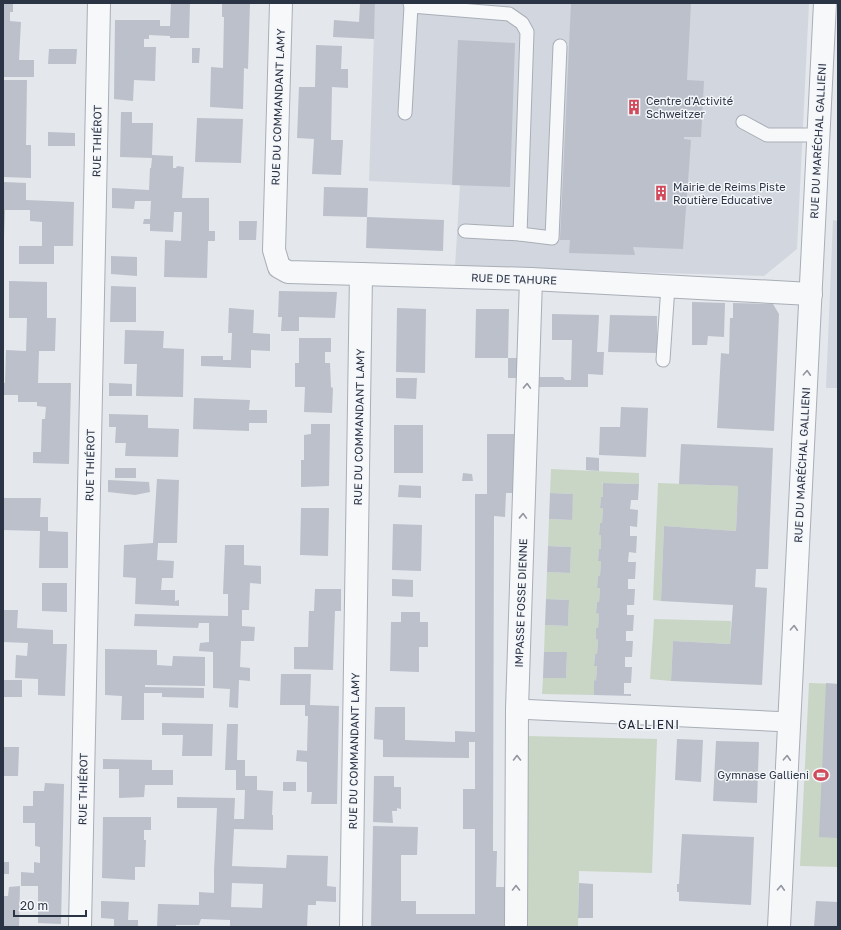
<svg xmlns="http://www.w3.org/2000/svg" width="841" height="930" font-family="'Golos Text',sans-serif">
<rect width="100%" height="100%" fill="#e4e7ec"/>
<g fill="#d2d6de">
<path d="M375 3H809L797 249 764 276 455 267 460 185 369 181Z"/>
<path d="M833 220 838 221V388H826Z"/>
</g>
<g fill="#c9d6c5">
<path d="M551 469 639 473V484L601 483 603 484V497H601L600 508H603L602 523 600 524 599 535H601V549L599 550 598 561H601L600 576H598L597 587 600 588 599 602H597L596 613 599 614 598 628H596V639L598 640 597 654H595L594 665 597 666 596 681H594V695L542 694 543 678H566L567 652H544L545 625 568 626 569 600 546 599 547 572 570 573 571 547 548 546 549 519 571 520 573 494 550 493Z"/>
<path d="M658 483 738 486 736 531 664 526 661 601 653 600Z"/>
<path d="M654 619 731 621 730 644 673 641 671 681 650 679Z"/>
<path d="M809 683 838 684V867L800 866Z"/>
<path d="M528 736 657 739 652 873 579 871 578 927H523Z"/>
</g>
<g fill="#bbc0ca" fill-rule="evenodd">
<path d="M3 3H13V12H10V21L21 22 19 60H34V77H3Z"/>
<path d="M171 3H190L189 38H170V36L149 35V39H144V47H156L155 81 134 80 133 101 114 99 115 20H160V26H170Z"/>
<path d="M222 3H250L248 69 244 68 243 109 210 107 211 67 223 68 224 17H222Z"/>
<path d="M360 3H375L374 39 333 37 334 20 359 22Z"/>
<path d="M571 3H691L687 80 704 81 701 137H684V139L691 140 683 249 633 247 635 255 569 253 570 240H560Z"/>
<path d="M458 40 515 43 510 187 452 185Z"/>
<path d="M316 45 342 46 341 69H348V88L332 87 331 140H343L341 175 312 174 314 139 297 138 299 87H315Z"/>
<path d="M192 48H200L199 63H192Z"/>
<path d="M49 49H77L76 64H48Z"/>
<path d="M3 80H27L26 145H31V178L4 177Z"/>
<path d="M121 112H132V123H153L152 155 173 156V168H176L177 166 184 167 182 198H209V231H215V241H208L207 278 164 277 165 240 181 241 182 212H174L173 232 150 231V224H143L144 219H150L151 201H135L134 209 112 208V188L149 190 150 168H151L152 158 120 157Z"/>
<path d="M197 118 243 119 241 163 195 162Z"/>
<path d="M48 132 75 133V146H48Z"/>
<path d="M4 182 26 183V200L74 202 73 246H54V264H19V246H42V222L30 221V210H5L4 238H3V187Z"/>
<path d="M324 187 368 188 367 217 323 216Z"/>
<path d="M367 217 444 220 443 251 366 248Z"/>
<path d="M239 221H257L256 240H239Z"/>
<path d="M111 256 137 257V276L111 274Z"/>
<path d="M9 281 47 282V318H56L55 351H39L38 383H71L69 464 33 463V452H41L42 419H45L46 407 37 406V402H18V395H3V383H5L6 350 26 351 27 318H9Z"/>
<path d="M111 286 136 287V322H110Z"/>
<path d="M279 291 337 292 335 318 299 317V331H281L282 317H278Z"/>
<path d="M692 302 725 303 724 337 708 336 707 345H692Z"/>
<path d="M733 303 773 304 779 314 774 431 717 428 721 353 729 354 730 318H733Z"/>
<path d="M229 308 254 310 253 333 270 334V351L251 350V368L201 366V356H223V360H231L232 333H228Z"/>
<path d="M397 308 426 309 425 373 396 372Z"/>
<path d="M476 309H509L508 358H475Z"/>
<path d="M552 314 599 315 597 352H604L603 375 588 374V387H536V377H563L565 380H571L572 340H552Z"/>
<path d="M610 315 657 316V353L608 352Z"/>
<path d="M125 330 164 331 163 348 184 349 183 397 136 396 137 364H124Z"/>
<path d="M299 338H331V352H325V363H330L331 387 333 388 332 413 304 412 305 387H295V363H299Z"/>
<rect x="508" y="358" width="15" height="20"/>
<path d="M396 378H417L416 399 396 398Z"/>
<path d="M109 383 132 384V396H109Z"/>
<path d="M194 398 250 400 249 410H267V423H249V431L193 429Z"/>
<path d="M621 407 648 408 646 457 599 455 600 427H620Z"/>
<path d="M109 414 148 415V428L179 429 178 457 125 456 126 443H115L116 427H109Z"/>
<path d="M311 424H330L329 486 301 487V460H304V435L311 434Z"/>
<rect x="394" y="425" width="29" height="48"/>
<path d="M487 434H520V493H506L505 517 494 516 493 851H497L496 887H510L509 927H371L373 826 418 827 417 855H401V901H416V914H475V829H463V789H475V742H469V758L383 757V740L374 739 375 707H405V740L455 742V731L475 732V494H487Z"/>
<path d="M681 444 773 448 768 569H756L755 587 767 588 762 685 671 681 673 641 730 644 733 605 661 601 664 526 736 531 738 486 679 484Z"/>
<path d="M586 457 599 458V471L586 470Z"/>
<rect x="115" y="468" width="21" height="10"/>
<path d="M463 473 472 474 473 481H462Z"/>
<path d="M157 479 179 480 177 543H158L157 560 174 561 173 578H162L161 590H175V601L179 600V606L135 604 136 578 123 577 124 545 153 543Z"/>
<path d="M108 480 149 482 150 492 135 495 108 492Z"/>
<path d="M603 483 639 484 638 500H631L630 509 638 510 637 527 630 526V536H637L636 553 629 552 628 562H636L635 579H628V589H635L634 605H627V615H634L633 631H626V641H633L632 657H625V667H632L631 683H624V694H631V696L594 695V680L596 681 597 666H594L595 654H597L598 640 596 639V628H598L599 614 596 613 597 602H599L600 588H597L598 576H600L601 561H598L599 549H601V535H599L600 523H602L603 508H600L601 497H603Z"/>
<path d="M399 485 421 486V498L398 497Z"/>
<path d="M550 493 573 494 572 520 549 519Z"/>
<path d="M3 498H41L40 517H48V531L68 532V568H39L40 531 3 530Z"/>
<path d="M301 508H329L328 556 300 555Z"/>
<path d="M393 524 422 525 421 571 392 570Z"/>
<path d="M225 545H244V565L261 566V584L250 583 249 610H242V626L255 627 254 641H241L240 667 250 668V681L239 680 238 708 229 707 230 689 213 688V652L199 651 200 643 209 642V623H199L198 628 134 626 135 614 228 616V594H223Z"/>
<path d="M548 546 571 547 570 573 547 572Z"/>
<path d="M392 579 413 580V597L392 596Z"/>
<path d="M42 583H67V612L42 611Z"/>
<path d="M315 589H341V611H335L333 670 294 669V647H308L309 611H314Z"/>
<path d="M546 599 569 600 568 626 545 625Z"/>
<path d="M3 610H18L17 628 53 630V644H67L65 696 38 695V679L15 678 16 655 27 656 28 643 3 642Z"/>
<path d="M401 612H420V622H428V647H419V672L390 671 391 622H401Z"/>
<path d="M105 649 157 650V665L172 666 173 656 205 657V686L145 685V687L204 688V698L162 697V693H144V720H121L122 696 105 695Z"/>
<path d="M544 652H567L566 678H543Z"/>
<path d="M281 674H311L310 705 339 706 337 804H311L312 792H307V762L296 761 297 750 307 751 308 716H305V705H280Z"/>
<rect x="3" y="680" width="19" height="17"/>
<path d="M826 683 838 684V838L819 837Z"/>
<path d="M162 723 213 724 212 756H182L183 735H162Z"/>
<path d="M227 724H238L237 760H245V776H257V790L273 791 272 815H273V830L234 829 232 866 286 868 287 855 328 856 327 886 336 887V902L316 901V905H308L307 927H230V920L201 919 199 925H176V927H157L158 904 199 905V892L214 893V871L217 808H177V797L235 798 234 819H244L245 790H236V770H225ZM232 883 263 884 262 908 231 907Z"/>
<path d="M677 739 703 740 701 782 675 780Z"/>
<path d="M716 741 759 742 757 803 713 801Z"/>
<path d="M3 747H19L18 776H3Z"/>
<path d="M103 759 152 760V770H173V785H145L144 797 119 798V769H103Z"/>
<path d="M374 776H394V787H401V809L397 808V811H392L393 823 373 822Z"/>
<rect x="283" y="782" width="13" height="9"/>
<path d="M45 783 64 784 61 924 38 923V886H21V872L34 873V862L40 863V847L35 846V823H23V806H33V791H44Z"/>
<path d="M103 817H151V830H144V840H146L145 867H135V880L102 878Z"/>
<path d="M682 834 754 837 751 905 679 901V892H677V884H679Z"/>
<rect x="3" y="862" width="6" height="12"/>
<path d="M579 883 593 884V918H578Z"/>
<path d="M20 886 19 927H3V896H8L9 887Z"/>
<path d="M101 901 129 902 128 920H138V927H114V919L101 918Z"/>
<path d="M816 901 838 902V927H814Z"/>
</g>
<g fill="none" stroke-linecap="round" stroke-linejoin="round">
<g stroke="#a9aeb7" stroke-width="15">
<g id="service">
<path d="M411 6 509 14 522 23 527 32 520 234 465 231"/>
<path d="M405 113 411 6 410 3"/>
<path d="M743 122 767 135H818"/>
<path d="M520 234 552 238 560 46"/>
<path d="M663 360 668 286"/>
</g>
</g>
<g stroke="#a9aeb7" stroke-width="21">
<path id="pedestrian" d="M517 709 789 722"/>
</g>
<g stroke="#a9aeb7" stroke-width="24">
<g id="minor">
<path d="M281 3 274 250 279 267 288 272 361 274 351 927"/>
<path d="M361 274 531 279 811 294"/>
<path d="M80 927 99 3"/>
<path d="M516 927 517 709 531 279"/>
<path d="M779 927 825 3"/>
</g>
</g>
<use href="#service" stroke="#f7f8fa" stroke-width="13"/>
<use href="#pedestrian" stroke="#f7f8fa" stroke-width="19"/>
<use href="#minor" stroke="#f7f8fa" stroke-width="22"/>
</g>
<defs><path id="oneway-chevron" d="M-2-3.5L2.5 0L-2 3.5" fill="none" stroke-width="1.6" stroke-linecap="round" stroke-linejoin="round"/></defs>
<g stroke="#9196a0">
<use href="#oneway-chevron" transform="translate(807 373) rotate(-87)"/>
<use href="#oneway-chevron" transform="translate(527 386) rotate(-88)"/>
<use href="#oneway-chevron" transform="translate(523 516) rotate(-88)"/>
<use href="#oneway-chevron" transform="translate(794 628) rotate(-87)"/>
<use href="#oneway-chevron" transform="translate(517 758) rotate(-90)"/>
<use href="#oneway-chevron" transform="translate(787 758) rotate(-87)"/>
<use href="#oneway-chevron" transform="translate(516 888) rotate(-90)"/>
<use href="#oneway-chevron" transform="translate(781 888) rotate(-87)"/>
</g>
<defs>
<g id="building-bare" transform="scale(1.2)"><path d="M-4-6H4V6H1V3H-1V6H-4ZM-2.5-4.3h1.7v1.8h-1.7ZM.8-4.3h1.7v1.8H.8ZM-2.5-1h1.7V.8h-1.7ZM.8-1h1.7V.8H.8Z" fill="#d1495b" stroke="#f4f6f9" stroke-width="2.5" paint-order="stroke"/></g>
<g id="stadium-bare" transform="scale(1.2)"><path d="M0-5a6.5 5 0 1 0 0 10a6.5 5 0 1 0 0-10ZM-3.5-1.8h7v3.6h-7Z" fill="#d1495b" stroke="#f4f6f9" stroke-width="2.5" paint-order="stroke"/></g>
</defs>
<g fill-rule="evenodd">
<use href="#building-bare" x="634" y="107"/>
<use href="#building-bare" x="661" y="193"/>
<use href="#stadium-bare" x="821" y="775"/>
</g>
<g text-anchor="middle" stroke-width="3" stroke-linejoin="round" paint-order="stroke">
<g font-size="11" fill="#2b3445" stroke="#f4f6f9" text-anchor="start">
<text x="646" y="105">Centre d'Activité<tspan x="646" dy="13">Schweitzer</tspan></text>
<text x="673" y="191">Mairie de Reims Piste<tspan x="673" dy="13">Routière Educative</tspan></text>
<text x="809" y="779" text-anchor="end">Gymnase Gallieni</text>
</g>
<g font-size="11" fill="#2b3445" stroke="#f4f6f9">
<text transform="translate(278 107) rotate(-88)" y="4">RUE DU COMMANDANT LAMY</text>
<text transform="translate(97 141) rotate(-89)" y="4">RUE THIÉROT</text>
<text transform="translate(818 141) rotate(-87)" y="4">RUE DU MARÉCHAL GALLIENI</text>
<text transform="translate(514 279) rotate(2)" y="4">RUE DE TAHURE</text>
<text transform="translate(359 427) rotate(-89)" y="4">RUE DU COMMANDANT LAMY</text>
<text transform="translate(90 465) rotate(-89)" y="4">RUE THIÉROT</text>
<text transform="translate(802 465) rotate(-87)" y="4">RUE DU MARÉCHAL GALLIENI</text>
<text transform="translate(521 603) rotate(-88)" y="4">IMPASSE FOSSE DIENNE</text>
<text transform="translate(354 751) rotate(-89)" y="4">RUE DU COMMANDANT LAMY</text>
<text transform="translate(83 789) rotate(-89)" y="4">RUE THIÉROT</text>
</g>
<g font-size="12" letter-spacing="1" fill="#1d2536" stroke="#f4f6f9">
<text x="649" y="729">GALLIENI</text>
</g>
</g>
<rect width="841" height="930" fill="none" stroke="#2b3445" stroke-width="8"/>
<path d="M14 910v6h72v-6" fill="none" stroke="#2b3445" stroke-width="2"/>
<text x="20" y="910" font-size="12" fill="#2b3445" stroke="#f4f6f9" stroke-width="3" paint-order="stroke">20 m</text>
</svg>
